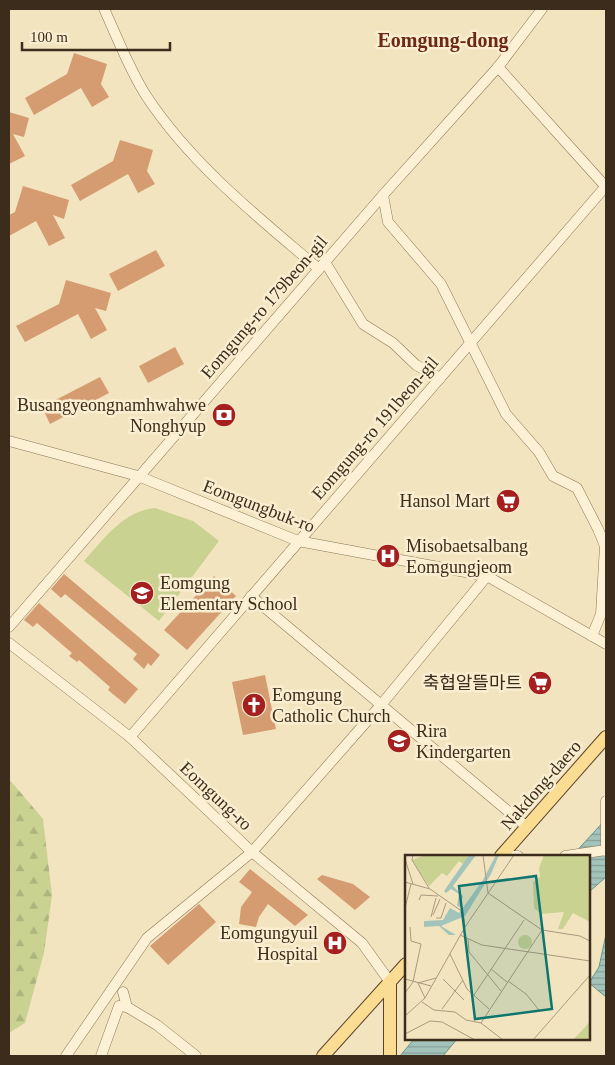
<svg xmlns="http://www.w3.org/2000/svg" width="615" height="1065" font-family="'Times New Roman','Noto Sans KR',serif">
<defs>
<pattern id="forest-firs" width="22" height="20" patternUnits="userSpaceOnUse" patternTransform="scale(1.25)"><rect width="22" height="20" fill="#cad292"/><path d="M5 1l3.5 6h-7zM16 11l3.5 6h-7z" fill="#aeb47d"/></pattern>
<pattern id="water-rules" width="6" height="5" patternUnits="userSpaceOnUse" patternTransform="scale(1.25)"><rect width="6" height="5" fill="#a3c4bb"/><path d="M0 2.5h6" fill="none" stroke="#869f97"/></pattern>
</defs>
<rect width="100%" height="100%" fill="#f3e4c0"/>
<path fill="#cad292" d="M155 508 193 521 219 541 159 621 84 561C104 539 123 511 155 508Z"/>
<path fill="url(#forest-firs)" d="M9 779 43 819 52 895 44 953 25 1023 9 1033Z"/>
<g fill="url(#water-rules)" stroke="#69948a">
<path d="M606 819V877L589 892V856H572Z"/>
<path d="M606 934V997L589 983 599 967Z"/>
<path d="M414 1039H457L443 1056H400Z"/>
</g>
<g fill="#d59c71">
<path d="M74 53 107 64 101 84 109 97 92 107 81 88 34 115 25 98 67 74Z"/>
<path d="M9 112 29 118 24 137 13 134 25 156 9 164Z"/>
<path d="M120 140 153 150 147 171 155 184 138 193 128 174 80 201 71 185 113 161Z"/>
<path d="M23 186 69 200 64 219 53 215 65 238 49 246 36 221 9 236V215L15 212Z"/>
<path d="M156 250 165 266 118 291 109 274Z"/>
<path d="M66 280 111 293 106 311 95 308 107 330 91 339 78 314 25 342 16 326 59 304Z"/>
<path d="M175 347 184 364 148 383 139 366Z"/>
<path d="M100 377 109 393 50 424 42 407Z"/>
<path d="M64 574 160 655 151 666 148 663 144 669 133 659 137 654 65 594 61 598 51 589Z"/>
<path d="M214 576 236 596 187 650 164 630Z"/>
<path d="M39 603 138 689 125 704 108 690 110 687 79 660 77 662 69 656 72 653 37 623 33 627 24 620Z"/>
<path d="M265 675 276 729 243 735 232 682Z"/>
<path d="M250 869 308 915 295 926 268 904 259 917 256 927 239 924 241 907 252 892 239 882Z"/>
<path d="M322 875 353 884 370 897 355 910 317 879Z"/>
<path d="M199 904 216 922 168 965 150 946Z"/>
</g>
<g fill="none" stroke-linecap="round" stroke-linejoin="round">
<g stroke="#8e7455" stroke-width="11">
<g id="minor">
<path d="M105 11C118 39 130 71 147 97 192 165 258 217 319 269"/>
<path d="M498 67 606 187"/>
<path d="M383 195 388 222 441 284 506 414 539 452 553 476 577 488 598 529 605 546 601 614 592 636"/>
<path d="M325 262 363 324 393 343 416 365 440 378"/>
<path d="M9 441 138 476 298 541 487 576 606 644"/>
<path d="M251 596 527 827"/>
<path d="M9 627 383 195 498 67 542 9"/>
<path d="M9 643 130 737 252 852 362 943 390 982"/>
<path d="M130 737 606 186"/>
<path d="M606 801V851"/>
<path d="M502 856H518"/>
<path d="M565 856 606 850"/>
<path d="M123 992 127 1007 157 1025 196 1056"/>
<path d="M66 1056 147 938 252 852 381 705 487 576"/>
<path d="M101 1056 119 1006 127 1007"/>
</g>
</g>
<g stroke="#5b422a" stroke-width="14">
<g id="major">
<path d="M501 856 606 737"/>
<path d="M390 982V1056"/>
<path d="M323 1056 406 964"/>
</g>
</g>
<use href="#minor" stroke="#fcf1d4" stroke-width="10"/>
<use href="#major" stroke="#fadc93" stroke-width="12"/>
</g>
<defs>
<g id="bank-disc" transform="scale(1.25)"><circle r="9.5" fill="#a41f1e" stroke="#f9eed0"/><path d="M-6-4H6V4H-6ZM0-2.3a2.3 2.3 0 1 0 0 4.6a2.3 2.3 0 1 0 0-4.6Z" fill="#fff"/></g>
<g id="supermarket-disc" transform="scale(1.25)"><circle r="9.5" fill="#a41f1e" stroke="#f9eed0"/><path d="M-6-5.5h2.5l.6 2H6L4.5 2H-2.5L-4.4-4H-6ZM-1.5 3.2a1.3 1.3 0 1 0 .1 0ZM3 3.2a1.3 1.3 0 1 0 .1 0Z" fill="#fff"/></g>
<g id="hospital-disc" transform="scale(1.25)"><circle r="9.5" fill="#a41f1e" stroke="#f9eed0"/><path d="M-5-5h3v3.5h4V-5h3V5h-3V1.5h-4V5h-3Z" fill="#fff"/></g>
<g id="school-disc" transform="scale(1.25)"><circle r="9.5" fill="#a41f1e" stroke="#f9eed0"/><path d="M0-5L7-2L0 1L-7-2ZM-4 1L0 2.5L4 1V4Q0 6-4 4Z" fill="#fff"/></g>
<g id="church-disc" transform="scale(1.25)"><circle r="9.5" fill="#a41f1e" stroke="#f9eed0"/><path d="M-1.2-6h2.4v3.5h3.3v2.4h-3.3V6h-2.4V-.1h-3.3v-2.4h3.3Z" fill="#fff"/></g>
</defs>
<g fill-rule="evenodd">
<use href="#bank-disc" x="224" y="415"/>
<use href="#supermarket-disc" x="508" y="501"/>
<use href="#hospital-disc" x="388" y="556"/>
<use href="#school-disc" x="142" y="593"/>
<use href="#supermarket-disc" x="540" y="683"/>
<use href="#church-disc" x="254" y="705"/>
<use href="#school-disc" x="399" y="741"/>
<use href="#hospital-disc" x="335" y="943"/>
</g>
<g text-anchor="middle" stroke-width="5" stroke-linejoin="round" paint-order="stroke">
<g font-size="18" fill="#3c2c1c" stroke="#f9eed0">
<text transform="translate(264 307) rotate(-49)" y="6">Eomgung-ro 179beon-gil</text>
<text transform="translate(375 428) rotate(-49)" y="6">Eomgung-ro 191beon-gil</text>
<text transform="translate(259 506) rotate(21)" y="6">Eomgungbuk-ro</text>
<text transform="translate(541 785) rotate(-49)" y="6">Nakdong-daero</text>
<text transform="translate(216 796) rotate(43)" y="6">Eomgung-ro</text>
</g>
<g font-size="18" fill="#3c2c1c" stroke="#f9eed0" text-anchor="end">
<text x="206" y="411">Busangyeongnamhwahwe<tspan x="206" dy="21">Nonghyup</tspan></text>
<text x="490" y="507">Hansol Mart</text>
<text x="406" y="552" text-anchor="start">Misobaetsalbang<tspan x="406" dy="21">Eomgungjeom</tspan></text>
<text x="160" y="589" text-anchor="start">Eomgung<tspan x="160" dy="21">Elementary School</tspan></text>
<text x="522" y="689">축협알뜰마트</text>
<text x="272" y="701" text-anchor="start">Eomgung<tspan x="272" dy="21">Catholic Church</tspan></text>
<text x="416" y="737" text-anchor="start">Rira<tspan x="416" dy="21">Kindergarten</tspan></text>
<text x="318" y="939">Eomgungyuil<tspan x="318" dy="21">Hospital</tspan></text>
</g>
<g font-size="20" font-weight="bold" fill="#6e2916" stroke="#f9eed0">
<text x="443" y="47">Eomgung-dong</text>
</g>
</g>
<g transform="translate(405 855)">
<rect width="185" height="185" fill="#f3e4c0"/>
<path d="M113 87a7 7 0 1 1 14 0a7 7 0 1 1-14 0Z" fill="#cad292"/>
<path d="M139 0H185V67L168 58 158 74H153L159 57 136 59 129 53 128 27 135 22 134 13ZM185 166V185H168L182 170Z" fill="#cad292"/>
<path d="M20 0H65L58 9 54 6 42 21 37 18 24 31 7 5Z" fill="#cad292"/>
<path d="M64 0H71L48 31 58 41 55 52 52 51 54 39 46 34 41 38 39 36ZM91 0H94L86 19 60 61 36 71 51 80H44L34 71 19 72V66L38 65 45 53 54 58 78 25Z" fill="#a3c4bb"/>
<path fill="none" stroke="#aa9a7e" stroke-width="1" d="M8 0 7 5 24 33M78 0 83 38M0 4 8 29M0 27 25 34 58 57 60 72M83 38 137 75 175 81 185 86M14 45 16 40 33 41M0 53 6 29M28 60 35 44M26 62 31 43M31 63H36L41 48M55 80 77 90 185 106M63 84 64 97 96 136M45 99 62 134 84 154M86 114 102 127M0 124 26 131M38 124 59 145M103 126 121 139 134 155M0 138 8 127 16 89 6 86 5 72M69 140 119 65M20 143 13 128 31 123M17 147 29 155 50 157 61 165 76 168 98 185M37 154 58 125M0 161 20 143 60 72 109 0M76 168 137 75M0 179 25 166 37 167 70 185M128 185 185 120"/>
<path fill="#0f766e" fill-opacity="0.15" stroke="#0f766e" stroke-width="2.5" d="M131 21 147 154 70 164 54 31Z"/>
<rect width="185" height="185" fill="none" stroke="#3c2c1c" stroke-width="2.5"/>
</g>
<rect width="615" height="1065" fill="none" stroke="#3c2c1c" stroke-width="20"/>
<path d="M22 42v8h148v-8" fill="none" stroke="#3c2c1c" stroke-width="2.5"/>
<text x="30" y="42" font-size="15" fill="#3c2c1c" stroke="#f9eed0" stroke-width="4" paint-order="stroke">100 m</text>
</svg>
